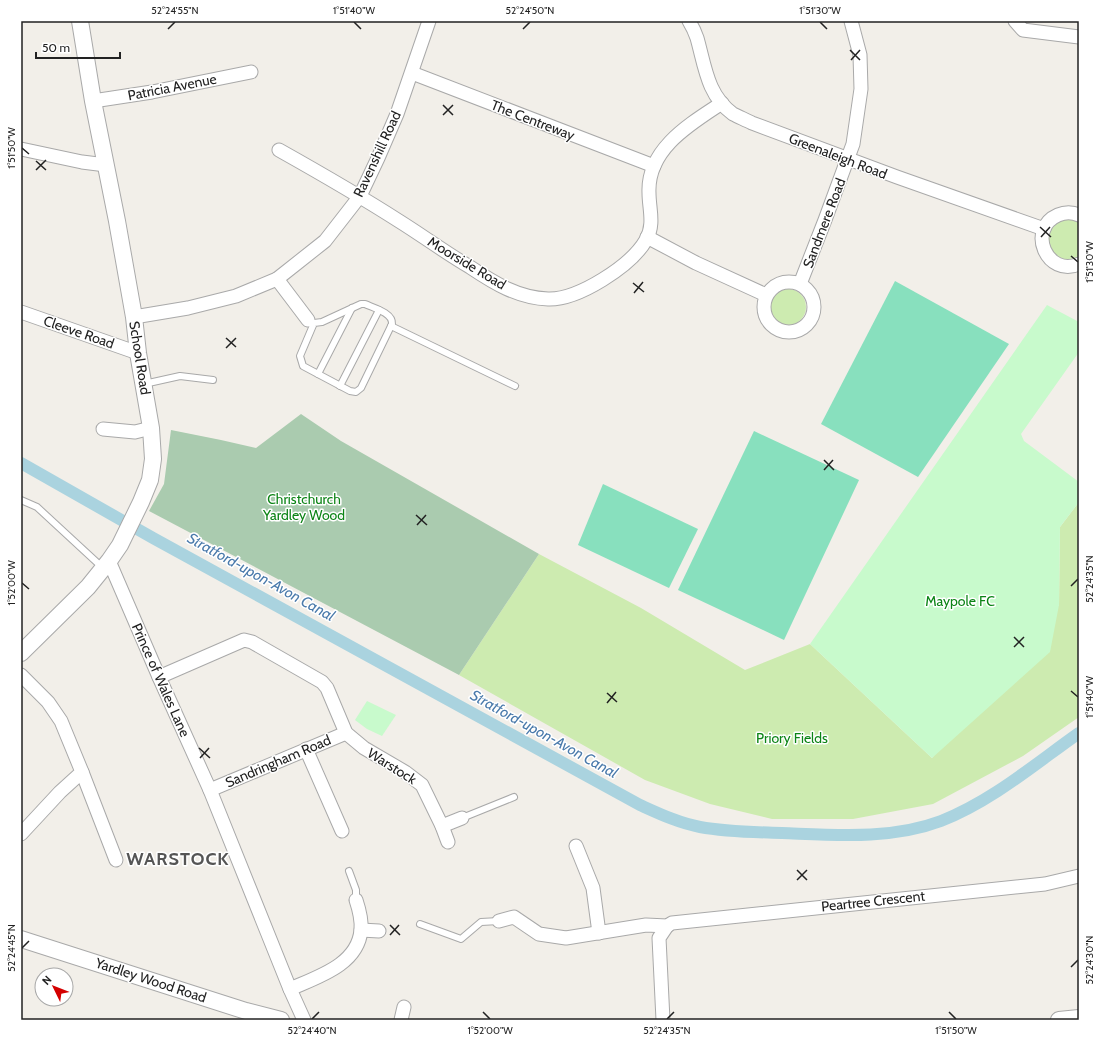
<svg xmlns="http://www.w3.org/2000/svg" width="1100" height="1041" font-family="Cabin,sans-serif">
<rect width="100%" height="100%" fill="#f2efe9"/>
<g fill="#cdebb0">
<path d="M1063 218 1079 221V256C1063 263 1059 258 1048 247 1047 229 1048 227 1063 218Z"/>
<circle cx="788" cy="307" r="18"/>
<path d="M1079 502V717L1023 756 933 804 853 819H772L710 804 645 780 459 675 539 554 641 608 745 670 810 644 932 758 1059 605 1060 527Z"/>
</g>
<path fill="#aacbaf" d="M301 414 341 441 539 554 459 675 149 511 164 484 171 430 221 440 256 448Z"/>
<g fill="#c8facc">
<path d="M1047 305 1079 322V352L1021 434 1024 441 1079 482V502L1060 527 1059 605 1050 652 932 758 810 644Z"/>
<path d="M367 701 396 715 382 736 367 729 355 720Z"/>
</g>
<g fill="#88e0be">
<path d="M895 281 1009 344 918 477 821 424Z"/>
<path d="M754 431 859 480 784 640 678 590Z"/>
<path d="M603 484 698 529 669 588 578 545Z"/>
</g>
<g fill="none" stroke-linecap="round" stroke-linejoin="round">
<path stroke="#aad3df" stroke-width="12" d="M21 463 153 538 640 805C660 814 679 823 700 827 727 832 755 832 782 833 834 835 891 840 941 821 992 801 1035 764 1079 733"/>
<g stroke="#a9a9a9" stroke-width="8">
<g id="service">
<path d="M308 320 314 323 322 322 361 304H365C374 308 393 313 392 324L361 388 356 392 350 391 303 366 300 356 314 323"/>
<path d="M391 326 515 386"/>
<path d="M318 374 352 308"/>
<path d="M144 384 180 376 213 380"/>
<path d="M340 386 379 310"/>
<path d="M21 500 37 507 103 568"/>
<path d="M462 818 514 797"/>
<path d="M349 871 356 890V900"/>
<path d="M420 924 461 939 481 922 499 921"/>
</g>
</g>
<g stroke="#a9a9a9" stroke-width="15">
<g id="minor">
<path d="M689 21C692 26 695 32 697 38 705 66 707 95 733 114 739 117 746 120 752 123L897 177 1044 229"/>
<path d="M1015 21 1023 30 1079 37"/>
<path d="M412 73 654 166"/>
<path d="M93 101 152 92 251 72"/>
<path d="M21 149 82 162 106 165"/>
<path d="M279 150C320 173 360 196 399 221 423 236 446 253 470 267 494 283 518 298 548 299 578 300 631 266 646 240 655 224 649 209 649 193 647 149 690 124 722 103"/>
<path d="M1079 215C1072 212 1065 212 1058 215 1026 229 1047 278 1079 264"/>
<path d="M647 237 696 263 766 295"/>
<path d="M277 279 308 320"/>
<circle cx="789" cy="307" r="25"/>
<path d="M800 284 825 220 853 144 861 89 860 55 851 21"/>
<path d="M21 312 138 353"/>
<path d="M134 317 188 308 236 296 277 279 325 241 360 196 378 158 397 114 429 21"/>
<path d="M103 429 135 432 151 428"/>
<path d="M109 561 159 677 210 790 290 989 304 1020"/>
<path d="M21 675 48 702 61 721 82 772 60 792 21 834"/>
<path d="M159 677 244 640 252 642 322 682 327 688 346 733 364 748 405 772 422 785 442 826 448 842"/>
<path d="M306 749 342 831"/>
<path d="M82 772 116 860"/>
<path d="M210 790 346 733"/>
<path d="M442 826 462 818"/>
<path d="M576 846 593 888 599 933"/>
<path d="M499 921 514 917 539 934 566 938 646 925 667 926 672 923 1045 884 1079 876"/>
<path d="M361 930 379 931"/>
<path d="M290 989C317 977 358 965 361 930 362 919 359 909 356 900"/>
<path d="M401 1020 404 1007"/>
<path d="M663 1020 659 938 667 926"/>
</g>
</g>
<g stroke="#a9a9a9" stroke-width="18">
<g id="tertiary">
<path d="M21 653 88 587 109 561 120 545 141 502 150 480 153 459 151 428 138 353 134 317 117 221 93 101 80 21"/>
<path d="M21 939 246 1011 281 1020"/>
<path d="M1059 1020 1079 1018"/>
</g>
</g>
<use href="#service" stroke="#fff" stroke-width="6"/>
<use href="#minor" stroke="#fff" stroke-width="13"/>
<use href="#tertiary" stroke="#fff" stroke-width="16"/>
</g>
<path fill="none" stroke="#222" stroke-width="1.5" d="M354 22 361 29M820 22 827 29M168 29 175 22M523 29 530 22M850 50 860 60M851 60 860 50M443 105 453 115M443 115 453 105M22 148 29 154M36 161 46 170M36 170 46 160M1040 227 1051 237M1041 237 1050 227M1071 256 1078 262M633 283 644 292M634 293 643 282M226 338 236 347M226 348 236 338M824 460 834 470M824 470 833 460M416 515 427 525M417 525 426 515M22 583 29 589M1071 586 1078 579M1014 637 1024 647M1014 647 1024 637M1071 691 1078 697M607 693 617 702M607 703 616 692M199 748 210 758M200 758 209 748M797 870 807 880M797 880 807 870M390 925 400 935M390 935 399 925M22 948 29 941M1071 967 1078 960M483 1012 490 1019M949 1012 956 1019M312 1019 319 1012M667 1019 674 1012"/>
<g text-anchor="middle" stroke-width="3" stroke-linejoin="round" paint-order="stroke">
<g font-size="14" fill="#222" stroke="#fff">
<text transform="translate(172 87) rotate(-11)" y="5">Patricia Avenue</text>
<text transform="translate(533 120) rotate(21)" y="5">The Centreway</text>
<text transform="translate(377 154) rotate(-65)" y="5">Ravenshill Road</text>
<text transform="translate(838 156) rotate(21)" y="5">Greenaleigh Road</text>
<text transform="translate(824 223) rotate(-69)" y="5">Sandmere Road</text>
<text transform="translate(467 263) rotate(31)" y="5">Moorside Road</text>
<text transform="translate(79 332) rotate(19)" y="5">Cleeve Road</text>
<text transform="translate(140 358) rotate(81)" y="5">School Road</text>
<text transform="translate(161 680) rotate(66)" y="5">Prince of Wales Lane</text>
<text transform="translate(278 761) rotate(-23)" y="5">Sandringham Road</text>
<text transform="translate(392 766) rotate(32)" y="5">Warstock</text>
<text transform="translate(873 901) rotate(-6)" y="5">Peartree Crescent</text>
<text transform="translate(151 980) rotate(18)" y="5">Yardley Wood Road</text>
</g>
<g font-size="14" fill="#0c8416" stroke="#fff">
<text x="304" y="504">Christchurch<tspan x="304" dy="16">Yardley Wood</tspan></text>
<text x="960" y="606">Maypole FC</text>
<text x="792" y="743">Priory Fields</text>
</g>
<g font-size="15" font-style="italic" fill="#4a7aab" stroke="#fff">
<text transform="translate(261 577) rotate(29)" y="5">Stratford-upon-Avon Canal</text>
<text transform="translate(544 734) rotate(29)" y="5">Stratford-upon-Avon Canal</text>
</g>
<g font-size="18" font-weight="bold" letter-spacing="1" fill="#555" stroke="#fff">
<text x="178" y="865">WARSTOCK</text>
</g>
</g>
<rect width="1100" height="1041" fill="none" stroke="#ffffff" stroke-width="44"/>
<g transform="translate(54 987) rotate(313)"><circle r="19" fill="#ffffff" stroke="#a7a7a7"/>
<path d="M0-3L7 15L0 10L-7 15Z" fill="#d40000"/>
<text y="-6" font-size="11" font-weight="bold" text-anchor="middle" fill="#222222">N</text>
</g>
<path d="M36 52v6h84v-6" fill="none" stroke="#222222" stroke-width="2"/>
<text x="42" y="52" font-size="12" fill="#222222" stroke="#ffffff" stroke-width="3" paint-order="stroke">50 m</text>
<rect x="22" y="22" width="1056" height="997" fill="none" stroke="#222" stroke-width="1.5"/>
<g font-size="10" text-anchor="middle" fill="#222">
<text x="175" y="14">52°24'55"N</text>
<text x="354" y="14">1°51'40"W</text>
<text x="530" y="14">52°24'50"N</text>
<text x="820" y="14">1°51'30"W</text>
<text transform="translate(11 148) rotate(-90)" y="4">1°51'50"W</text>
<text transform="translate(1089 262) rotate(-90)" y="4">1°51'30"W</text>
<text transform="translate(1089 579) rotate(-90)" y="4">52°24'35"N</text>
<text transform="translate(11 583) rotate(-90)" y="4">1°52'00"W</text>
<text transform="translate(1089 697) rotate(-90)" y="4">1°51'40"W</text>
<text transform="translate(11 948) rotate(-90)" y="4">52°24'45"N</text>
<text transform="translate(1089 960) rotate(-90)" y="4">52°24'30"N</text>
<text x="312" y="1034">52°24'40"N</text>
<text x="490" y="1034">1°52'00"W</text>
<text x="667" y="1034">52°24'35"N</text>
<text x="956" y="1034">1°51'50"W</text>
</g>
</svg>
